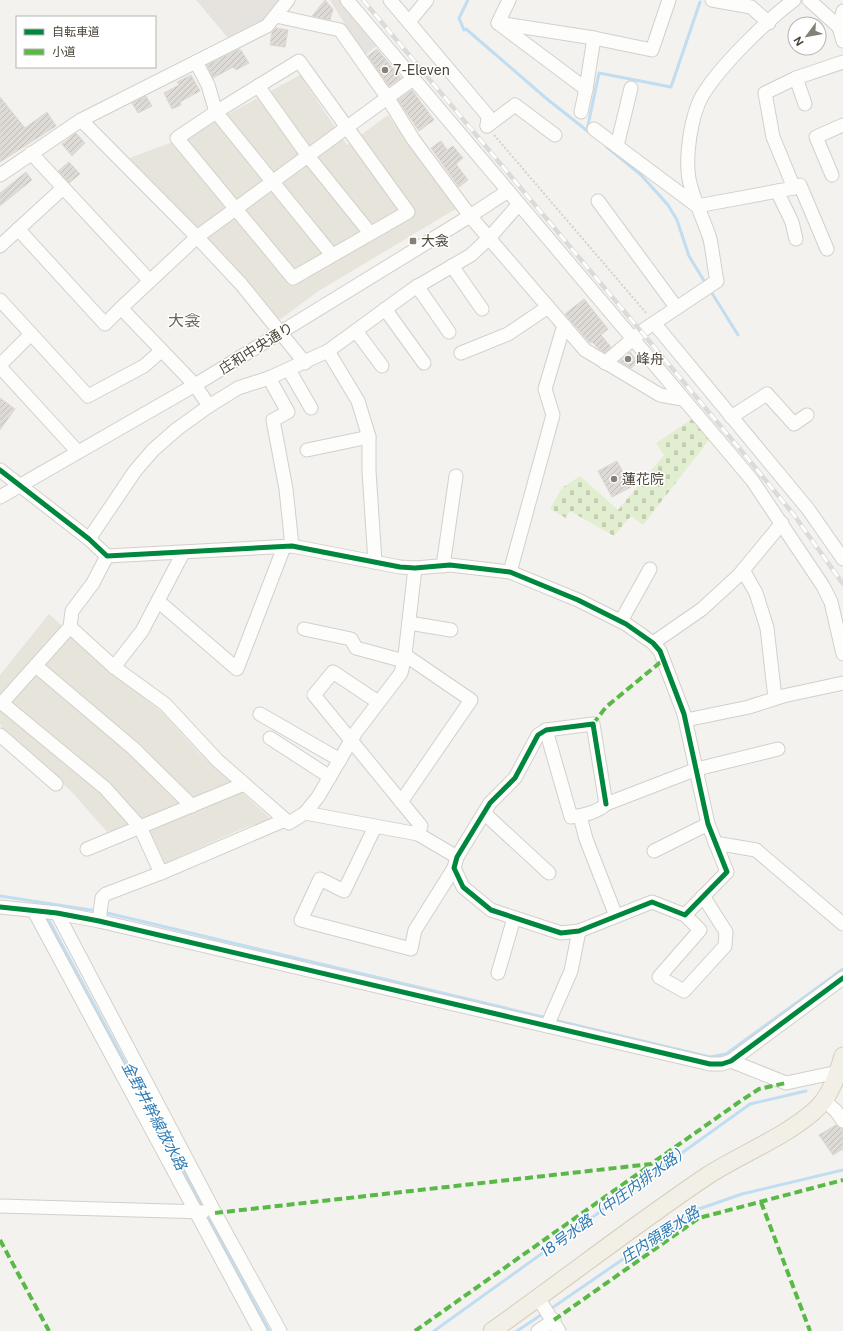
<svg xmlns="http://www.w3.org/2000/svg" width="843" height="1331" font-family="'Public Sans','Noto Sans JP',sans-serif">
<defs>
<pattern id="cemetery-stones" width="16" height="16" patternUnits="userSpaceOnUse"><rect width="16" height="16" fill="#e1eecf"/><path d="M2 7V4a2 2 0 0 1 4 0v3zM10 15v-3a2 2 0 0 1 4 0v3z" fill="#c3cdb2"/></pattern>
<pattern id="building-hatch" width="6" height="6" patternUnits="userSpaceOnUse"><rect width="6" height="6" fill="#dedbd6"/><path d="M-1 1l2-2M0 6l6-6M5 7l2-2" fill="none" stroke="#c0bdb8"/></pattern>
</defs>
<rect width="100%" height="100%" fill="#f4f2ee"/>
<g fill="#e7e4dc">
<path d="M300 75 347 145 388 115 459 207 317 292 281 319H275L127 159 186 137Z"/>
<path d="M49 614 109 670 164 714 199 753 271 819 244 828 165 863 145 821 107 832 72 792 2 728 0 723V675Z"/>
</g>
<path fill="url(#cemetery-stones)" d="M692 419 709 440 643 525 631 516 614 536 570 511 566 518 550 509 562 488 580 476 618 510 664 455 656 443Z"/>
<g fill="#e6e3df">
<path d="M196 0H278L263 20 228 38Z"/>
<path d="M330 0H342L378 45 364 56Z"/>
</g>
<g fill="none" stroke-linecap="round" stroke-linejoin="round">
<g stroke="#c0ddf1" stroke-width="3">
<path d="M468 0 459 18 464 30 466 29 547 99 590 133"/>
<path d="M587 130 599 73 671 87 700 2"/>
<path d="M607 147 641 175 668 205 677 220 689 256 706 284"/>
<path d="M710 290 738 335"/>
<path d="M0 896 97 911"/>
<path d="M103 912 547 1018"/>
<path d="M46 915 203 1208"/>
<path d="M554 1020 710 1057 726 1054 843 969"/>
<path d="M206 1213 269 1331"/>
<path d="M549 1310 693 1211 742 1194 843 1170"/>
<path d="M434 1331 750 1104 806 1091"/>
<path d="M517 1331 544 1313"/>
</g>
</g>
<g fill="url(#building-hatch)" stroke="#dcd9d4">
<path d="M325 0 333 9 330 20 312 16Z"/>
<path d="M276 28 288 30 285 47 270 45 272 32Z"/>
<path d="M240 49 249 63 236 70 233 67 213 78 207 65Z"/>
<path d="M377 49 401 78 389 86 368 56Z"/>
<path d="M191 75 200 91 180 102 181 105 172 109 164 93 179 85 177 82Z"/>
<path d="M412 90 434 120 419 131 398 100Z"/>
<path d="M146 96 152 106 138 113 132 103Z"/>
<path d="M0 97 25 128 47 112 56 126 0 162Z"/>
<path d="M76 133 85 143 72 156 62 144Z"/>
<path d="M441 141 447 150 453 146 463 158 456 164 468 180 459 187 431 148Z"/>
<path d="M69 162 80 174 69 183 58 171Z"/>
<path d="M26 172 32 180 0 206V193Z"/>
<path d="M584 299 608 329 601 335 611 347 605 353 598 348 592 342 590 343 565 314Z"/>
<path d="M630 352 638 362 631 368 619 361Z"/>
<path d="M0 398 15 409 0 430Z"/>
<path d="M617 461 631 487 612 497 598 471Z"/>
<path d="M836 1125 843 1129V1149L833 1155 819 1135Z"/>
</g>
<g fill="none" stroke-linecap="round" stroke-linejoin="round">
<g stroke="#d2d0cb" stroke-width="15">
<g id="minor">
<path d="M347 0 752 480 823 586 831 602 843 654"/>
<path d="M390 0 488 116 487 126"/>
<path d="M509 0 498 23 586 89 594 38"/>
<path d="M712 0 751 7 769 23"/>
<path d="M809 0 839 27"/>
<path d="M843 11 839 27 843 41"/>
<path d="M276 16 340 30 387 97 413 139 470 216 585 350 660 395 682 399"/>
<path d="M409 22 427 0"/>
<path d="M498 23 594 38 652 50 669 0"/>
<path d="M299 61 408 212 293 278 177 138 216 112Z"/>
<path d="M196 62 208 85 216 112 332 255"/>
<path d="M796 78 805 104"/>
<path d="M258 86 308 156 370 233"/>
<path d="M581 112 586 89"/>
<path d="M81 120 197 237 241 284 305 363"/>
<path d="M487 126 515 105 555 135"/>
<path d="M594 129 697 206 794 188 773 137 765 93 796 78 843 62"/>
<path d="M617 146 631 88"/>
<path d="M31 153 150 281"/>
<path d="M0 175 81 120 267 26 288 0"/>
<path d="M832 175 816 137 843 125"/>
<path d="M794 188 800 185 827 249"/>
<path d="M777 191 792 222 796 239"/>
<path d="M598 201 676 307"/>
<path d="M18 229 105 324 121 308"/>
<path d="M0 246 63 188"/>
<path d="M452 266 482 309"/>
<path d="M417 286 449 332"/>
<path d="M0 300 88 396 144 366 161 351"/>
<path d="M385 309 424 363"/>
<path d="M654 323 808 509 843 559"/>
<path d="M356 331 382 366"/>
<path d="M328 351 358 401 369 437V471L375 562"/>
<path d="M461 353 508 334 548 307"/>
<path d="M605 363 642 331 717 281C714 267 713 253 710 239 704 219 693 200 689 179 685 156 691 116 702 96 720 66 766 21 794 0"/>
<path d="M0 365 31 334"/>
<path d="M0 367 78 452"/>
<path d="M289 370 311 408"/>
<path d="M269 378 288 412 273 420 286 489 292 546"/>
<path d="M209 406 195 385 121 308 197 237 413 79"/>
<path d="M731 417 767 394 794 424 807 415"/>
<path d="M307 450 369 437"/>
<path d="M0 470 89 539 107 556 292 546 400 567 415 568 450 565 510 572 578 600 626 624 653 643 660 651 684 714 708 824 727 872 685 915 652 902 579 931 561 933 491 910 463 887 454 868 457 857 490 803 515 778 538 735 546 730 593 724 606 804"/>
<path d="M0 497 195 385 470 216 508 191"/>
<path d="M89 539 135 471 153 450 177 429 209 406 238 388 269 378 328 351 413 289 471 255 490 237 519 204"/>
<path d="M107 556 93 583 72 611 70 627 2 703 105 788 140 827 161 873"/>
<path d="M443 566 456 476"/>
<path d="M743 570 756 593 767 628 775 698"/>
<path d="M510 572 553 415 545 389 564 325"/>
<path d="M158 601 237 669 284 547"/>
<path d="M621 621 650 569"/>
<path d="M409 623 451 630"/>
<path d="M70 627 114 667 165 704 217 760 289 823 305 813 318 797 356 732 401 673 405 655 415 568"/>
<path d="M304 629 351 639 356 648 404 661"/>
<path d="M653 643 702 609 739 575 782 523"/>
<path d="M36 666 133 748 192 806"/>
<path d="M114 667 142 631 183 553"/>
<path d="M378 702 333 672 314 695 421 826 418 834"/>
<path d="M260 714 340 760"/>
<path d="M686 720 749 707 783 696 843 683"/>
<path d="M546 730 571 817C582 816 598 812 606 804L697 769 778 749"/>
<path d="M0 735 56 784"/>
<path d="M270 738 330 777"/>
<path d="M401 802 471 700 405 655"/>
<path d="M305 813 418 834 457 857"/>
<path d="M484 813 549 873"/>
<path d="M580 816 586 839 616 916"/>
<path d="M375 827 344 891 320 879 301 920 411 949 415 930 454 868"/>
<path d="M715 843 756 850 843 924"/>
<path d="M87 849 244 784"/>
<path d="M654 851 708 824"/>
<path d="M0 907 57 913 99 921 710 1064H722L731 1061 843 978"/>
<path d="M34 911 260 1331"/>
<path d="M57 913 215 1213 280 1331"/>
<path d="M685 915 700 930 659 977 684 991 725 946 726 932 703 896"/>
<path d="M99 921 102 898 106 894 161 873 285 820"/>
<path d="M498 973 514 918"/>
<path d="M547 1026 571 971 579 931"/>
<path d="M731 1061 786 1083 838 1072"/>
<path d="M824 1100 836 1111 843 1121"/>
<path d="M0 1206 203 1212"/>
<path d="M538 1298 559 1331"/>
<path d="M538 1331 554 1320"/>
</g>
</g>
<g stroke="#d6cebb" stroke-width="19">
<path id="major" d="M492 1331C564 1280 634 1225 707 1176 741 1154 783 1138 813 1112 830 1098 837 1076 843 1056"/>
</g>
<path stroke="#d3d2cc" stroke-width="2" stroke-dasharray="2 2" stroke-linecap="butt" d="M494 135 647 314"/>
<use href="#minor" stroke="#fdfdfc" stroke-width="13"/>
<use href="#major" stroke="#f2efe6" stroke-width="17"/>
<g stroke="#dbdbda" stroke-width="4.5">
<path id="rail" d="M363 0 749 460 794 515 843 584"/>
</g>
<use href="#rail" stroke="#fff" stroke-width="3" stroke-dasharray="9" stroke-linecap="butt"/>
<g stroke="#58b947" stroke-width="4" stroke-dasharray="8 4" stroke-linecap="butt">
<path d="M593 724 606 707 663 660"/>
<path d="M761 1202 810 1331"/>
<path d="M215 1213 651 1164 742 1100 759 1089 786 1083"/>
<path d="M0 1240 49 1331"/>
<path d="M554 1320 699 1218 843 1180"/>
<path d="M415 1331 649 1166"/>
</g>
<g stroke="#fff" stroke-width="8">
<g id="cycleway">
<path d="M0 470 89 539 107 556 292 546 400 567 415 568 450 565 510 572 578 600 626 624 653 643 660 651 684 714 708 824 727 872 685 915 652 902 579 931 561 933 491 910 463 887 454 868 457 857 490 803 515 778 538 735 546 730 593 724 606 804"/>
<path d="M0 907 57 913 99 921 710 1064H722L731 1061 843 978"/>
</g>
</g>
<use href="#cycleway" stroke="#00873e" stroke-width="5"/>
</g>
<g fill="#868178" stroke="#fff" stroke-width="1.5">
<circle cx="385" cy="70" r="4"/>
<rect x="409" y="237" width="8" height="8" rx="2"/>
<circle cx="628" cy="359" r="4"/>
<circle cx="614" cy="479" r="4"/>
</g>
<g text-anchor="middle" stroke-width="3" stroke-linejoin="round" paint-order="stroke">
<g font-size="14" fill="#4b4439" stroke="#fff" text-anchor="start">
<text x="393" y="75">7-Eleven</text>
<text x="421" y="246">大衾</text>
<text x="636" y="364">峰舟</text>
<text x="622" y="484">蓮花院</text>
</g>
<g font-size="14" fill="#4b4439" stroke="#fff">
<text transform="translate(256 348) rotate(-32)" y="5">庄和中央通り</text>
</g>
<g font-size="15" font-style="italic" fill="#2e7ab2" stroke="#fff">
<text transform="translate(154 1116) rotate(62)" y="5">金野井幹線放水路</text>
<text transform="translate(615 1201) rotate(-36)" y="5">18号水路（中庄内排水路）</text>
<text transform="translate(660 1235) rotate(-33)" y="5">庄内領悪水路</text>
</g>
<g font-size="16" fill="#6e6250" stroke="#fff">
<text x="184" y="326">大衾</text>
</g>
</g>
<rect x="16" y="16" width="140" height="52" fill="#ffffff" stroke="#b7b4b0"/>
<rect x="24" y="29" width="20" height="6" fill="#00873e" stroke="#b7b4b0"/>
<text x="52" y="36" font-size="12" fill="#4b4439">自転車道</text>
<rect x="24" y="49" width="20" height="6" fill="#58b947" stroke="#b7b4b0"/>
<text x="52" y="56" font-size="12" fill="#4b4439">小道</text>
<g transform="translate(807 36) rotate(238)"><circle r="19" fill="#ffffff" stroke="#b7b4b0"/>
<path d="M0-3L7 15L0 10L-7 15Z" fill="#868178"/>
<text y="-6" font-size="11" font-weight="bold" text-anchor="middle" fill="#4b4439">N</text>
</g>
</svg>
